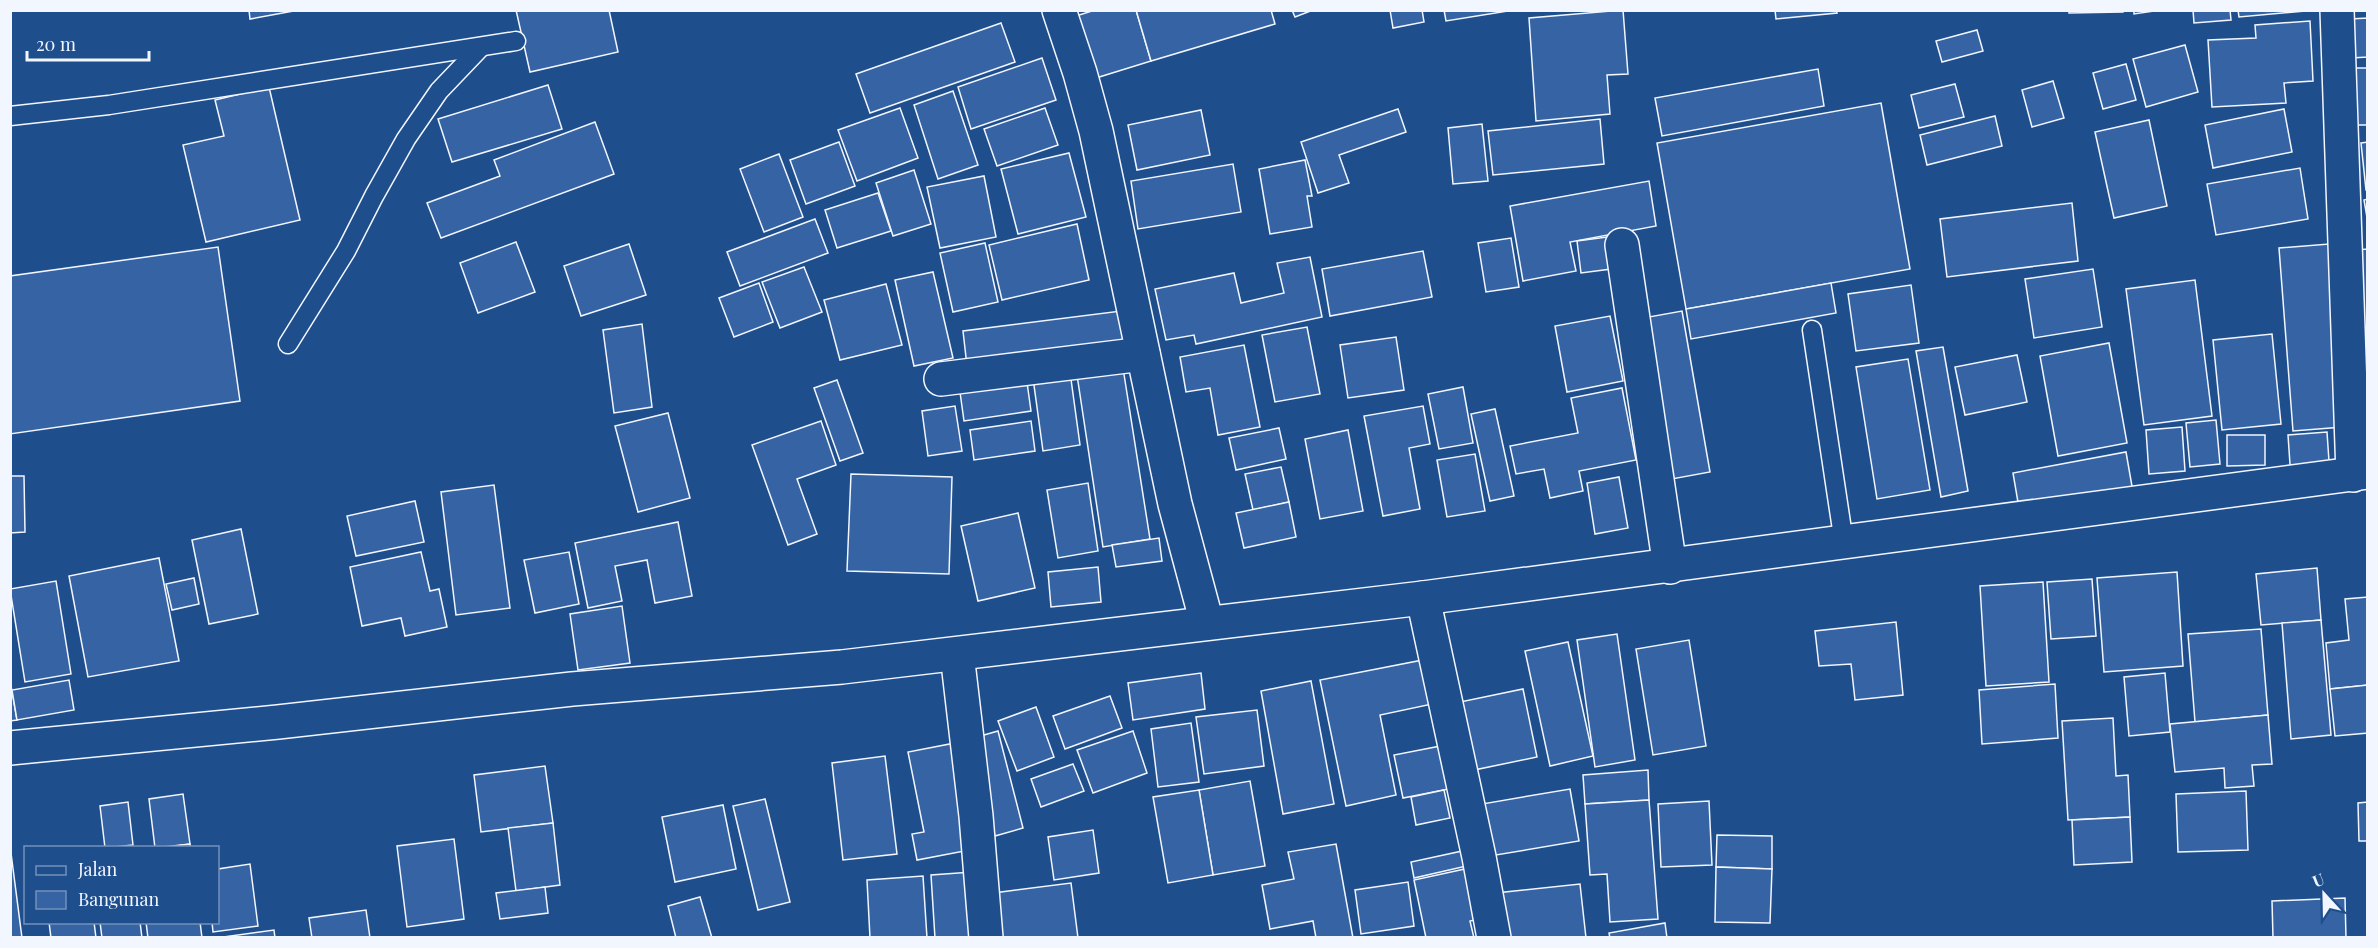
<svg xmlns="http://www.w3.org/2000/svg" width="2378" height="948" font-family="'Playfair Display',serif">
<rect width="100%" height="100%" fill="#1f4e8c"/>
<g fill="#3563a3" stroke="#f2f6ff" stroke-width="1.5">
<path d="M249 10H299L250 19Z"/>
<path d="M516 10H609L618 52 530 72Z"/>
<path d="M1095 10H1136L1151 61 1096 78 1076 16Z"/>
<path d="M1136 10H1271L1275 24 1151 61Z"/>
<path d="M1292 10H1313L1295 17Z"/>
<path d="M1390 10H1422L1424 22 1393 28Z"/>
<path d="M1444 10H1514L1446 21Z"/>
<path d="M1623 10 1628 74 1607 75 1610 114 1536 121 1529 18Z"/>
<path d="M1775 10H1836L1837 13 1776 19Z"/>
<path d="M2069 10H2123V12L2069 13Z"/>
<path d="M2134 10H2161L2134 14Z"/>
<path d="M2193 10H2230L2231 20 2194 23Z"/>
<path d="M2238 10H2317L2239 17Z"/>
<path d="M2368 18V57L2351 58 2349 19Z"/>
<path d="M2310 21 2313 81 2284 83 2286 103 2212 107 2208 40 2256 38 2255 25Z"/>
<path d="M1001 23 1015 62 870 113 856 74Z"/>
<path d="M1977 30 1983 51 1942 62 1936 41Z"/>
<path d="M2185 45 2198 92 2146 107 2133 59Z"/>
<path d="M1042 58 1056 100 971 129 958 87Z"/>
<path d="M2126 64 2136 100 2103 109 2093 73Z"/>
<path d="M2355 68H2368V125H2357Z"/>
<path d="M1818 69 1824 106 1662 136 1655 98Z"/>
<path d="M2053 81 2064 118 2032 127 2022 90Z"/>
<path d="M1955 84 1964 117 1919 128 1911 95Z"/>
<path d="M548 85 562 129 452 162 438 119Z"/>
<path d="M269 87 300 220 206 242 183 145 224 136 215 100Z"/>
<path d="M953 91 978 165 938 179 914 105Z"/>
<path d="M1881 103 1910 269 1686 309 1657 143Z"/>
<path d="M900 108 918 158 857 181 838 130Z"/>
<path d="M1045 108 1058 145 997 166 984 129Z"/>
<path d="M1398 109 1406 132 1339 155 1349 183 1318 193 1301 142Z"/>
<path d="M2284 109 2292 152 2213 168 2205 125Z"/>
<path d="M1201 110 1210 155 1137 170 1128 125Z"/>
<path d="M1995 116 2002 146 1927 165 1920 135Z"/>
<path d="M1600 119 1604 164 1493 175 1488 131Z"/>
<path d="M2149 120 2167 206 2114 218 2095 132Z"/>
<path d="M595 122 614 174 441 238 427 203 500 176 494 160Z"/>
<path d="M1482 124 1488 181 1453 184 1448 128Z"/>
<path d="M839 142 855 186 806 204 790 160Z"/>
<path d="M2368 142V190H2366L2361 143Z"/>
<path d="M1069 153 1086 217 1018 234 1001 169Z"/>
<path d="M779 154 803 217 764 232 740 169Z"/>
<path d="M1305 160 1312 196H1307L1312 227 1270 234 1259 169Z"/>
<path d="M1233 164 1241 212 1138 229 1131 181Z"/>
<path d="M2300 168 2308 219 2216 235 2207 184Z"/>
<path d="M914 170 931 224 893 236 876 183Z"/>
<path d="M984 176 996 237 940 248 927 187Z"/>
<path d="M1649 181 1656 226 1570 242 1576 271 1523 281 1510 206Z"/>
<path d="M878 193 891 231 837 248 825 210Z"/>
<path d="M2368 199V223L2364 200Z"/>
<path d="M2072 203 2078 261 1947 277 1940 219Z"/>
<path d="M815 219 828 253 740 286 727 252Z"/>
<path d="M1077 224 1089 280 1002 300 989 245Z"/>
<path d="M1607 237 1611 269 1581 273 1577 241Z"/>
<path d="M1511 238 1519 287 1486 292 1478 243Z"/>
<path d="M516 242 535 292 478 313 460 263Z"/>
<path d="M985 243 998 302 953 312 940 253Z"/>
<path d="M629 244 646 295 581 316 564 266Z"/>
<path d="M2329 244 2343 427 2293 431 2279 248Z"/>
<path d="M218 247 240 401 10 434V276Z"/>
<path d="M2368 249V327H2363L2355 250Z"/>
<path d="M1423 251 1432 297 1330 316 1322 269Z"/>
<path d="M1310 257 1322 317 1196 344 1194 335 1166 340 1155 289 1234 273 1241 303 1284 293 1277 263Z"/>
<path d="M804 267 822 312 780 328 762 282Z"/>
<path d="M2093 269 2102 327 2034 338 2025 279Z"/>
<path d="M933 272 953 358 914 366 895 280Z"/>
<path d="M2195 280 2212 416 2144 425 2126 289Z"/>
<path d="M759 283 773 322 734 337 719 298Z"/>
<path d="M1831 283 1836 313 1691 339 1686 309Z"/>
<path d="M886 284 902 345 840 360 824 300Z"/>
<path d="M1911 285 1919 343 1856 351 1848 294Z"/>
<path d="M1121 311 1126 355 968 375 963 331Z"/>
<path d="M1682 311 1710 472 1672 479 1643 318Z"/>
<path d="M1610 316 1623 381 1567 392 1555 326Z"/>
<path d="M642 324 652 407 614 413 603 330Z"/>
<path d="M1307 327 1320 394 1275 402 1262 335Z"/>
<path d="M2272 334 2281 424 2222 430 2213 340Z"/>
<path d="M2365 336H2368V362Z"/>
<path d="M1396 337 1404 390 1348 398 1340 345Z"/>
<path d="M2109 343 2127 443 2058 456 2040 356Z"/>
<path d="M1244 345 1260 427 1218 435 1210 388 1186 392 1180 357Z"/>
<path d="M1943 347 1968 491 1941 497 1916 351Z"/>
<path d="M2017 355 2027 402 1965 415 1955 367Z"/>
<path d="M1908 359 1930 490 1877 499 1856 367Z"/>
<path d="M1123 368 1150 539 1103 547 1077 375Z"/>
<path d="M1070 372 1080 445 1043 451 1033 378Z"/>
<path d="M1026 375 1031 411 964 421 959 385Z"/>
<path d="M837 380 863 453 840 461 814 388Z"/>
<path d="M1463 387 1473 443 1439 449 1428 394Z"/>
<path d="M1622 388 1636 460 1579 471 1583 491 1550 498 1544 469 1516 474 1510 446 1578 433 1571 398Z"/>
<path d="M955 406 962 451 928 456 922 411Z"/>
<path d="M1423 406 1430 444 1409 448 1420 509 1383 516 1364 416Z"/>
<path d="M1495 409 1514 496 1490 501 1471 414Z"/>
<path d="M668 413 690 498 638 512 615 426Z"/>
<path d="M2216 420 2220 464 2190 467 2186 423Z"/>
<path d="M821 421 836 465 797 479 817 534 788 545 752 445Z"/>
<path d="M1031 421 1035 451 974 460 970 430Z"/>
<path d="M2182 427 2185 471 2149 474 2146 430Z"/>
<path d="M1279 428 1286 459 1236 470 1229 438Z"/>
<path d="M1348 430 1363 511 1320 519 1305 439Z"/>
<path d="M2327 432 2330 476 2291 479 2288 435Z"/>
<path d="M2227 435H2265V465L2227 466Z"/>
<path d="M2126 452 2133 492 2020 514 2013 473Z"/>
<path d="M1475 454 1485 511 1447 517 1437 460Z"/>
<path d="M1281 467 1289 502 1253 510 1245 474Z"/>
<path d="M851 474 952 477 949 574 847 571Z"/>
<path d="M10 476H24L25 532 10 533Z"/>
<path d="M1619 477 1628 528 1595 534 1587 483Z"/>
<path d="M1088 483 1098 551 1058 558 1047 490Z"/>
<path d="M494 485 510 608 456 615 441 492Z"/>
<path d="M415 501 424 542 356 556 347 516Z"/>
<path d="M1289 502 1296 537 1244 548 1236 513Z"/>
<path d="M1018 513 1035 588 978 601 961 526Z"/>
<path d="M678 522 692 596 655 603 647 560 615 566 622 601 588 608 575 543Z"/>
<path d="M241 529 258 614 209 624 192 540Z"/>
<path d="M1159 538 1162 561 1116 567 1112 545Z"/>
<path d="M421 552 430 591 439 589 447 627 405 636 401 618 362 626 350 567Z"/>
<path d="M569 552 579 604 535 613 524 560Z"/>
<path d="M159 558 179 661 88 677 69 576Z"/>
<path d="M1098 567 1101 602 1051 607 1048 572Z"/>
<path d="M2317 568 2321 620 2261 625 2256 574Z"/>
<path d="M2177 572 2183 666 2104 672 2097 578Z"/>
<path d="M194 578 199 604 172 610 166 584Z"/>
<path d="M2092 579 2096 636 2051 639 2047 582Z"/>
<path d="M56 581 71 674 25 682 10 589Z"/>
<path d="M2043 582 2049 682 1986 686 1980 586Z"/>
<path d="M2368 597V685L2330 689 2326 643 2349 640 2345 599Z"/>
<path d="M622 606 630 663 578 670 570 614Z"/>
<path d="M2321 620 2331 735 2291 739 2282 623Z"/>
<path d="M1896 622 1903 695 1855 700 1851 664 1819 666 1815 631Z"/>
<path d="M2261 629 2268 715 2195 722 2188 634Z"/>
<path d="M1617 634 1635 760 1595 767 1577 640Z"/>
<path d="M1689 640 1706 746 1653 755 1636 649Z"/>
<path d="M1568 642 1593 756 1550 766 1525 651Z"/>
<path d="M1428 659 1437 703 1380 715 1396 795 1346 806 1320 680Z"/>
<path d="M1201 673 1205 709 1133 720 1128 683Z"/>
<path d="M2165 673 2170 732 2129 736 2124 677Z"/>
<path d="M10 680 17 720 10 721Z"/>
<path d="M69 680 74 710 17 720 12 690Z"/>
<path d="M1311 681 1334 804 1283 814 1261 691Z"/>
<path d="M2055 684 2058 738 1982 744 1979 690Z"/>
<path d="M2368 685V733L2335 736 2330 689Z"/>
<path d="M1523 689 1537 757 1474 770 1460 702Z"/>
<path d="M1110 696 1122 728 1065 749 1053 716Z"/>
<path d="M1036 707 1054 757 1017 771 998 721Z"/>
<path d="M1257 710 1264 766 1204 774 1196 717Z"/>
<path d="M2268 715 2272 764 2252 765 2254 786 2225 788 2224 768 2175 772 2170 724Z"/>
<path d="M2113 718 2116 776 2128 775 2130 817 2068 820 2062 721Z"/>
<path d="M1191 723 1199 782 1158 787 1151 729Z"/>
<path d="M998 731 1023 828 995 836 970 739Z"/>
<path d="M1133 731 1147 773 1093 793 1077 750Z"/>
<path d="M955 743 975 849 917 860 912 834 924 832 908 752Z"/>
<path d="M1451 744 1459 787 1403 798 1394 755Z"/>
<path d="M885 756 897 854 843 860 832 763Z"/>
<path d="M1073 764 1084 791 1041 807 1031 779Z"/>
<path d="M545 766 553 823 481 832 474 775Z"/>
<path d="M1648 770 1649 800 1585 804 1583 775Z"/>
<path d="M1250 781 1265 866 1213 875 1199 790Z"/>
<path d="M1570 789 1579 841 1490 856 1482 804Z"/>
<path d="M1199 790 1213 875 1168 883 1153 797Z"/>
<path d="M1444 790 1450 818 1416 825 1411 797Z"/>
<path d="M2246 791 2248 850 2178 852 2176 794Z"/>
<path d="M183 794 190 844 155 848 149 799Z"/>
<path d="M765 799 790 902 758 910 733 806Z"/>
<path d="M1649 800 1658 919 1610 922 1607 874 1590 875 1585 804Z"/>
<path d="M1709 801 1712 865 1661 867 1658 804Z"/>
<path d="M128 802 133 845 105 848 100 806Z"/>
<path d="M2368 802V841H2359L2358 803Z"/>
<path d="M723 805 736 869 675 882 662 817Z"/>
<path d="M2130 817 2132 862 2074 865 2072 820Z"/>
<path d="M553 823 560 885 516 891 508 828Z"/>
<path d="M1093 830 1099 873 1054 880 1048 837Z"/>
<path d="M1717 835 1772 836V869L1716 867Z"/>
<path d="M454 839 464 919 407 927 397 846Z"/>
<path d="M190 844V848H160Z"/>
<path d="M1336 844 1353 938H1316L1313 921 1270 929 1262 885 1294 879 1288 852Z"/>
<path d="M1467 850 1471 865 1414 878 1411 862Z"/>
<path d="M11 853 22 938H10Z"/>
<path d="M250 864 258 926 213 932 212 922H218V869Z"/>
<path d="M1474 867 1484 918 1470 921 1474 938H1426L1414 880Z"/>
<path d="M1716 867 1772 869 1770 923 1715 922Z"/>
<path d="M972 872 976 938H935L931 875Z"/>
<path d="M923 876 927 938H870L867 880Z"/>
<path d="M1408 882 1414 926 1361 934 1355 890Z"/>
<path d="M1071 883 1078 938H991L986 894Z"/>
<path d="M1580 884 1586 938H1501L1496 893Z"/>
<path d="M545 887 548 913 500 919 496 893Z"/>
<path d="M700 897 712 938H676L668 906Z"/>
<path d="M2345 898 2346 938H2273L2272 901Z"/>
<path d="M366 910 370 938H312L309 918Z"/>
<path d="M49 922H94L96 938H51Z"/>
<path d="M100 922H140L142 938H102Z"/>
<path d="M146 922H200L202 938H148Z"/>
<path d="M1665 923 1667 938H1610L1609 933Z"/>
<path d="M274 930 275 938H216Z"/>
</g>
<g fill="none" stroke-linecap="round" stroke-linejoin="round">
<g stroke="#f2f6ff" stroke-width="21">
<g id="lane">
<path d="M10 116 109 105 516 41"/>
<path d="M1812 330 1844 543"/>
<path d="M288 344 346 251 374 196 406 139 439 91 481 47"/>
</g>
</g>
<g stroke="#f2f6ff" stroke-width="36">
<g id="street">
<path d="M1059 10 1080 73 1096 131 1175 504 1207 623"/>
<path d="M2337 10 2353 475"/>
<path d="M1622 245 1670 567"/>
<path d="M941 379 1143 354"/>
<path d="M1423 598 1479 857 1494 938"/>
<path d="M957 654 976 816 986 938"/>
</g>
</g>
<g stroke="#f2f6ff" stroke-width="36">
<path id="primary" d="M10 748 278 722 572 689 842 667 1423 598 2368 472"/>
</g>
<use href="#lane" stroke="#1f4e8c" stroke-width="18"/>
<use href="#street" stroke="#1f4e8c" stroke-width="33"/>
<use href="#primary" stroke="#1f4e8c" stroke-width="33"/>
</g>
<rect width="2378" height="948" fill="none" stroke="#f2f6ff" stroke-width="24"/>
<rect x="24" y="846" width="195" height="78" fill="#1f4e8c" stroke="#7391ba" stroke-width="1.5"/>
<rect x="36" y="866" width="30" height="9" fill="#1f4e8c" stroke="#7391ba" stroke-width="1.5"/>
<text x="78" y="876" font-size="18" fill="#f2f6ff">Jalan</text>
<rect x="36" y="891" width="30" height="18" fill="#3563a3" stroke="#7391ba" stroke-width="1.5"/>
<text x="78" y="906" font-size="18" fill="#f2f6ff">Bangunan</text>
<g transform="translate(2324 894) rotate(338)" stroke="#1f4e8c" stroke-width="4.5" paint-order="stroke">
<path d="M0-4.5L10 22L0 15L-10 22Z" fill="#f2f6ff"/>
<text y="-9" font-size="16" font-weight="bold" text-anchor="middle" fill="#f2f6ff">U</text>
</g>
<path d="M27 51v9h122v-9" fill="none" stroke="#f2f6ff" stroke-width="3"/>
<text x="36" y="51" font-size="18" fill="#f2f6ff" stroke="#1f4e8c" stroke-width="4.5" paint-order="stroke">20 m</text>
</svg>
